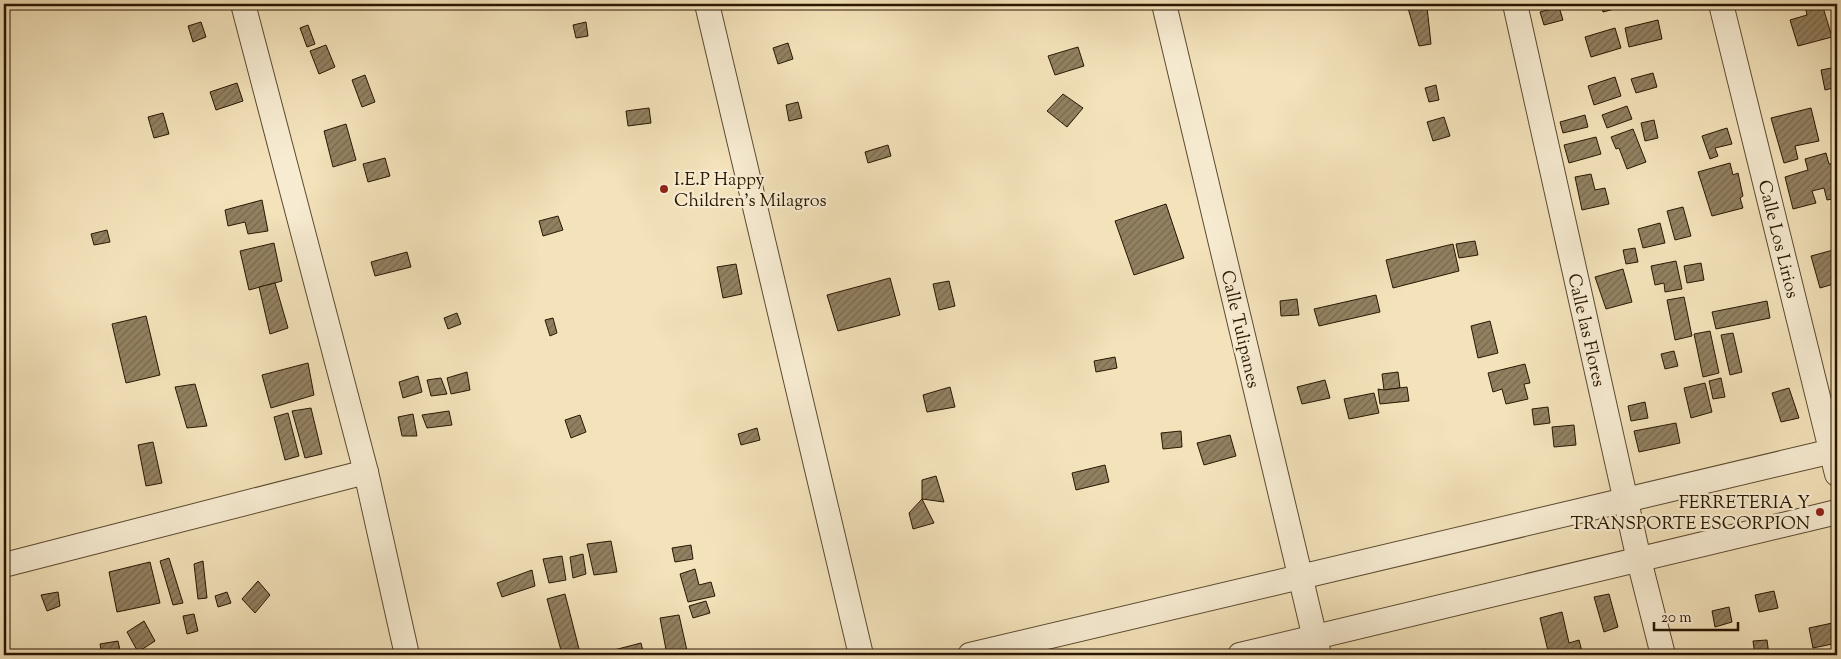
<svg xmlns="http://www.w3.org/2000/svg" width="1841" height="659" font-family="'Sorts Mill Goudy',serif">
<defs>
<pattern id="building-hatch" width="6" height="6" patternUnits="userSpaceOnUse" patternTransform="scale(1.25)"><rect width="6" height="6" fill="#928161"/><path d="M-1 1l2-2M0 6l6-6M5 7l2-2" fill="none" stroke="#77694e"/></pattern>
</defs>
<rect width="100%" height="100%" fill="#f3e2ba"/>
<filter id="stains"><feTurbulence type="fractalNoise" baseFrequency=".004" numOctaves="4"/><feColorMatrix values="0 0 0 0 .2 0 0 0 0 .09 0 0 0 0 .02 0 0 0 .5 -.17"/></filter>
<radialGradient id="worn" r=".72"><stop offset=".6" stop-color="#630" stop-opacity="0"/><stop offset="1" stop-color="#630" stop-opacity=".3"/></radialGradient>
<g fill="url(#building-hatch)" stroke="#291701">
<path d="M1457 4H1483L1458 9Z"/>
<path d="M1601 4H1621L1622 7 1603 12Z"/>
<path d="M1750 4H1775L1751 9Z"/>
<path d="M1809 4H1822L1832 37 1798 46 1790 20 1807 15 1805 5Z"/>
<path d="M1427 7 1431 44 1419 46 1408 8Z"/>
<path d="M1559 7 1563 20 1544 25 1540 12Z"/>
<path d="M1658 20 1662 39 1629 47 1625 28Z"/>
<path d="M201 22 206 37 193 42 188 26Z"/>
<path d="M586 22 588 36 576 38 573 25Z"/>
<path d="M308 25 315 44 307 47 300 28Z"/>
<path d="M1615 28 1621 48 1591 57 1585 37Z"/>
<path d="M788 43 793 59 778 64 773 48Z"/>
<path d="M326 45 335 67 319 74 310 51Z"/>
<path d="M1078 47 1084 66 1055 75 1048 56Z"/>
<path d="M1837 67V87L1825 90 1821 70Z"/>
<path d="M1653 73 1657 87 1636 93 1631 79Z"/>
<path d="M365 75 375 102 362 107 352 80Z"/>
<path d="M1615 77 1621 96 1594 105 1588 86Z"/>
<path d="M237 83 243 101 216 110 210 92Z"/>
<path d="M1436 85 1439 100 1429 102 1425 88Z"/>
<path d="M1063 94 1083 108 1067 127 1047 111Z"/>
<path d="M798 102 802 118 789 121 786 105Z"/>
<path d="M1627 106 1632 119 1607 128 1602 115Z"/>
<path d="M649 108 651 123 628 126 626 111Z"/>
<path d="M1811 108 1819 141 1795 146 1798 159 1784 163 1771 118Z"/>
<path d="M163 113 169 134 154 138 148 117Z"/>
<path d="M1585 115 1588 127 1563 133 1560 122Z"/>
<path d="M1444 117 1450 136 1433 141 1427 122Z"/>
<path d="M1654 120 1658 138 1645 141 1641 123Z"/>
<path d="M346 124 356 160 333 167 324 131Z"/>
<path d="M1727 128 1732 144 1715 148 1718 156 1710 159 1702 136Z"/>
<path d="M1633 129 1646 162 1627 169 1619 148 1616 149 1611 137Z"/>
<path d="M1596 137 1601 154 1569 163 1564 145Z"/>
<path d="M888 145 891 156 868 163 865 152Z"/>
<path d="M1826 153 1829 164 1834 163 1837 173V198L1827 200 1824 188 1812 191 1816 203 1793 209 1785 177 1808 170 1805 159Z"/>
<path d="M385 158 390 176 368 182 363 164Z"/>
<path d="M1730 163 1733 175 1738 173 1743 196 1740 198 1743 208 1712 216 1698 172Z"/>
<path d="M1591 174 1595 190 1605 188 1609 204 1582 210 1575 177Z"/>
<path d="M262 200 268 231 248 234 245 222 228 226 225 210Z"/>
<path d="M1166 204 1184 258 1134 275 1115 221Z"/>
<path d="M1683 207 1691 236 1675 240 1667 211Z"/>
<path d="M558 216 563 230 543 236 539 221Z"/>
<path d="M1660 223 1665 243 1643 248 1638 229Z"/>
<path d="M107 230 110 242 94 245 91 234Z"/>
<path d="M1475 241 1478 255 1459 258 1456 244Z"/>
<path d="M274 243 282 281 249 290 240 251Z"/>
<path d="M1453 244 1459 271 1393 288 1386 260Z"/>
<path d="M1635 248 1638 262 1626 264 1623 250Z"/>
<path d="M1837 249V283L1820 288 1811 256Z"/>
<path d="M407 252 411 267 375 276 371 262Z"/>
<path d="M1676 261 1682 289 1665 292 1664 283 1655 285 1651 266Z"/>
<path d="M1701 263 1704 280 1687 283 1684 266Z"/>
<path d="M736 264 742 294 723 298 717 267Z"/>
<path d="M1623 269 1632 302 1606 309 1595 277Z"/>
<path d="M890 278 900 315 838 331 827 295Z"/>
<path d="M949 281 955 306 939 310 933 284Z"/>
<path d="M275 283 288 328 270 334 259 287Z"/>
<path d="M1376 295 1380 312 1319 326 1314 309Z"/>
<path d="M1684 297 1692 336 1675 340 1667 300Z"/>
<path d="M1297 299 1299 315 1281 316 1280 301Z"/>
<path d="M1767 301 1770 318 1716 329 1712 312Z"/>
<path d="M457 313 461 324 448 329 444 318Z"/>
<path d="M146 316 160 375 126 383 112 324Z"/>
<path d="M553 318 557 333 550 336 545 320Z"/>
<path d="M1490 321 1498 353 1478 358 1471 326Z"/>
<path d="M1710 331 1719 373 1703 377 1694 334Z"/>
<path d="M1733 333 1742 372 1730 375 1721 335Z"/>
<path d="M1674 351 1678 366 1665 369 1661 354Z"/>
<path d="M1115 357 1117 368 1096 372 1094 361Z"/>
<path d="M308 363 314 395 271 408 262 375Z"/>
<path d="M1525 364 1530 383 1524 384 1528 399 1506 404 1502 389 1493 392 1488 373Z"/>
<path d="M467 372 470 390 451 394 447 378Z"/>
<path d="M1398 372 1400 388 1384 390 1382 374Z"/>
<path d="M418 376 422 392 403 398 399 382Z"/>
<path d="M441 378 447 394 431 396 427 380Z"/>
<path d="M1721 378 1725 397 1713 399 1709 381Z"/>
<path d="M1325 380 1330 398 1302 404 1297 387Z"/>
<path d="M1705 383 1712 412 1691 418 1684 388Z"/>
<path d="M195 384 207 426 187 428 175 387Z"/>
<path d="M950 387 955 407 927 412 923 395Z"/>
<path d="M1407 387 1409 401 1380 404 1378 389 1384 390Z"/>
<path d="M1789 388 1799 418 1781 422 1772 393Z"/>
<path d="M1374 393 1379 413 1349 419 1344 399Z"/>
<path d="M1645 402 1648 418 1631 421 1628 406Z"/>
<path d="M1548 407 1550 423 1534 425 1532 409Z"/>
<path d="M311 408 322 454 305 458 292 411Z"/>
<path d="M449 411 452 425 427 428 422 415Z"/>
<path d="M288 413 299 456 285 460 274 417Z"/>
<path d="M413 414 417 436H402L398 417Z"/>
<path d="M580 415 586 432 571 438 565 420Z"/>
<path d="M1676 423 1680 443 1639 452 1634 431Z"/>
<path d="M1574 425 1576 445 1554 447 1552 427Z"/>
<path d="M757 428 760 440 741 445 738 434Z"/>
<path d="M1181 431 1182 447 1163 449 1161 433Z"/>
<path d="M1230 435 1236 456 1204 465 1197 443Z"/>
<path d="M153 442 162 483 146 486 138 445Z"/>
<path d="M1105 465 1109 482 1076 490 1072 473Z"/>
<path d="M936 476 944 502 922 499V480Z"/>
<path d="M922 499 934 523 913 529 909 513Z"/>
<path d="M611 541 617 572 594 575 587 544Z"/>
<path d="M691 545 693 559 675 562 672 548Z"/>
<path d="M583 554 586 574 573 578 570 557Z"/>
<path d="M562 556 566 580 549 583 543 559Z"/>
<path d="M169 558 183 603 173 605 160 561Z"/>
<path d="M203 561 207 598 198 599 194 564Z"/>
<path d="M150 562 160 603 117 612 109 572Z"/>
<path d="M695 569 699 585 711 582 715 596 688 602 680 574Z"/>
<path d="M532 570 535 586 502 597 497 583Z"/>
<path d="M258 581 270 595 255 613 242 599Z"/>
<path d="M1774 591 1778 608 1759 612 1755 595Z"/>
<path d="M58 592 60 606 47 611 41 595Z"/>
<path d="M227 592 231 603 218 607 215 596Z"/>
<path d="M565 594 579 649 562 654 547 599Z"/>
<path d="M1609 594 1618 627 1604 632 1594 597Z"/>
<path d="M706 601 710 613 693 618 689 606Z"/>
<path d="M1729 607 1732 622 1715 627 1712 611Z"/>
<path d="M1562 612 1569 643 1579 640 1583 655H1549L1540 618Z"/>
<path d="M194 614 198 631 187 634 183 616Z"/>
<path d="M679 615 688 655H667L660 618Z"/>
<path d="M144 621 155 641 138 652 127 632Z"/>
<path d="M1837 622V643L1813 648 1809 628Z"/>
<path d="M1767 640 1769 655H1755L1753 641Z"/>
<path d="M118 641 121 655H102L100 644Z"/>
<path d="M641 643 644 655H615L614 650Z"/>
<path d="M1485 649 1488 655H1466Z"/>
<path d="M1747 650 1748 655H1726Z"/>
</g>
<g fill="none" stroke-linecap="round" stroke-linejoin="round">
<g stroke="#5c4a2f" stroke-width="26">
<g id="minor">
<path d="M243 4 366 472 407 655"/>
<path d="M707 4 861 655"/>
<path d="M1164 4 1319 655"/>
<path d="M1515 4 1639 560 1663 655"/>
<path d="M1721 4 1837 474"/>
<path d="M4 565 366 472"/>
<path d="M970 655 1837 450"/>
<path d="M1240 655 1837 512"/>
</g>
</g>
<use href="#minor" stroke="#f7ecd2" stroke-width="24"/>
</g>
<g fill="#8f2418" stroke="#f7ecd2" stroke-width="2">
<circle cx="664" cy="189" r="5"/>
<circle cx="1820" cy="512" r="5"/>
</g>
<g text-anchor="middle" stroke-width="4.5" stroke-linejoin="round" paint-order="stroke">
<g font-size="18" fill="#291701" stroke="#f7ecd2" text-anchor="start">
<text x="674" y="185">I.E.P Happy<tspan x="674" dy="21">Children's Milagros</tspan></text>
<text x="1810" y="508" text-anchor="end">FERRETERIA Y<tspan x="1810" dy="21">TRANSPORTE ESCORPION</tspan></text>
</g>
<g font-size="18" fill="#291701" stroke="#f7ecd2">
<text transform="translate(1779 239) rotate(76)" y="6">Calle Los Lirios</text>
<text transform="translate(1241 329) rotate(77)" y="6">Calle Tulipanes</text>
<text transform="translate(1587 330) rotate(77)" y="6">Calle las Flores</text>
</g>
</g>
<rect width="1841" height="659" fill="none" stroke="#f3e2ba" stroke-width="20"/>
<rect x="5" y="5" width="1831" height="649" fill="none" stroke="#291701" stroke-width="2.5"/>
<rect x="10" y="10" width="1821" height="639" fill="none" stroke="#291701"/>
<path d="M1654 622v8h84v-8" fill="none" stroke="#291701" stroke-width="2.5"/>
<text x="1661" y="622" font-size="15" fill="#291701" stroke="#f7ecd2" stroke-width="4" paint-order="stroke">20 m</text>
<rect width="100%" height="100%" filter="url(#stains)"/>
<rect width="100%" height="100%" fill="url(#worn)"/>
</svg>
